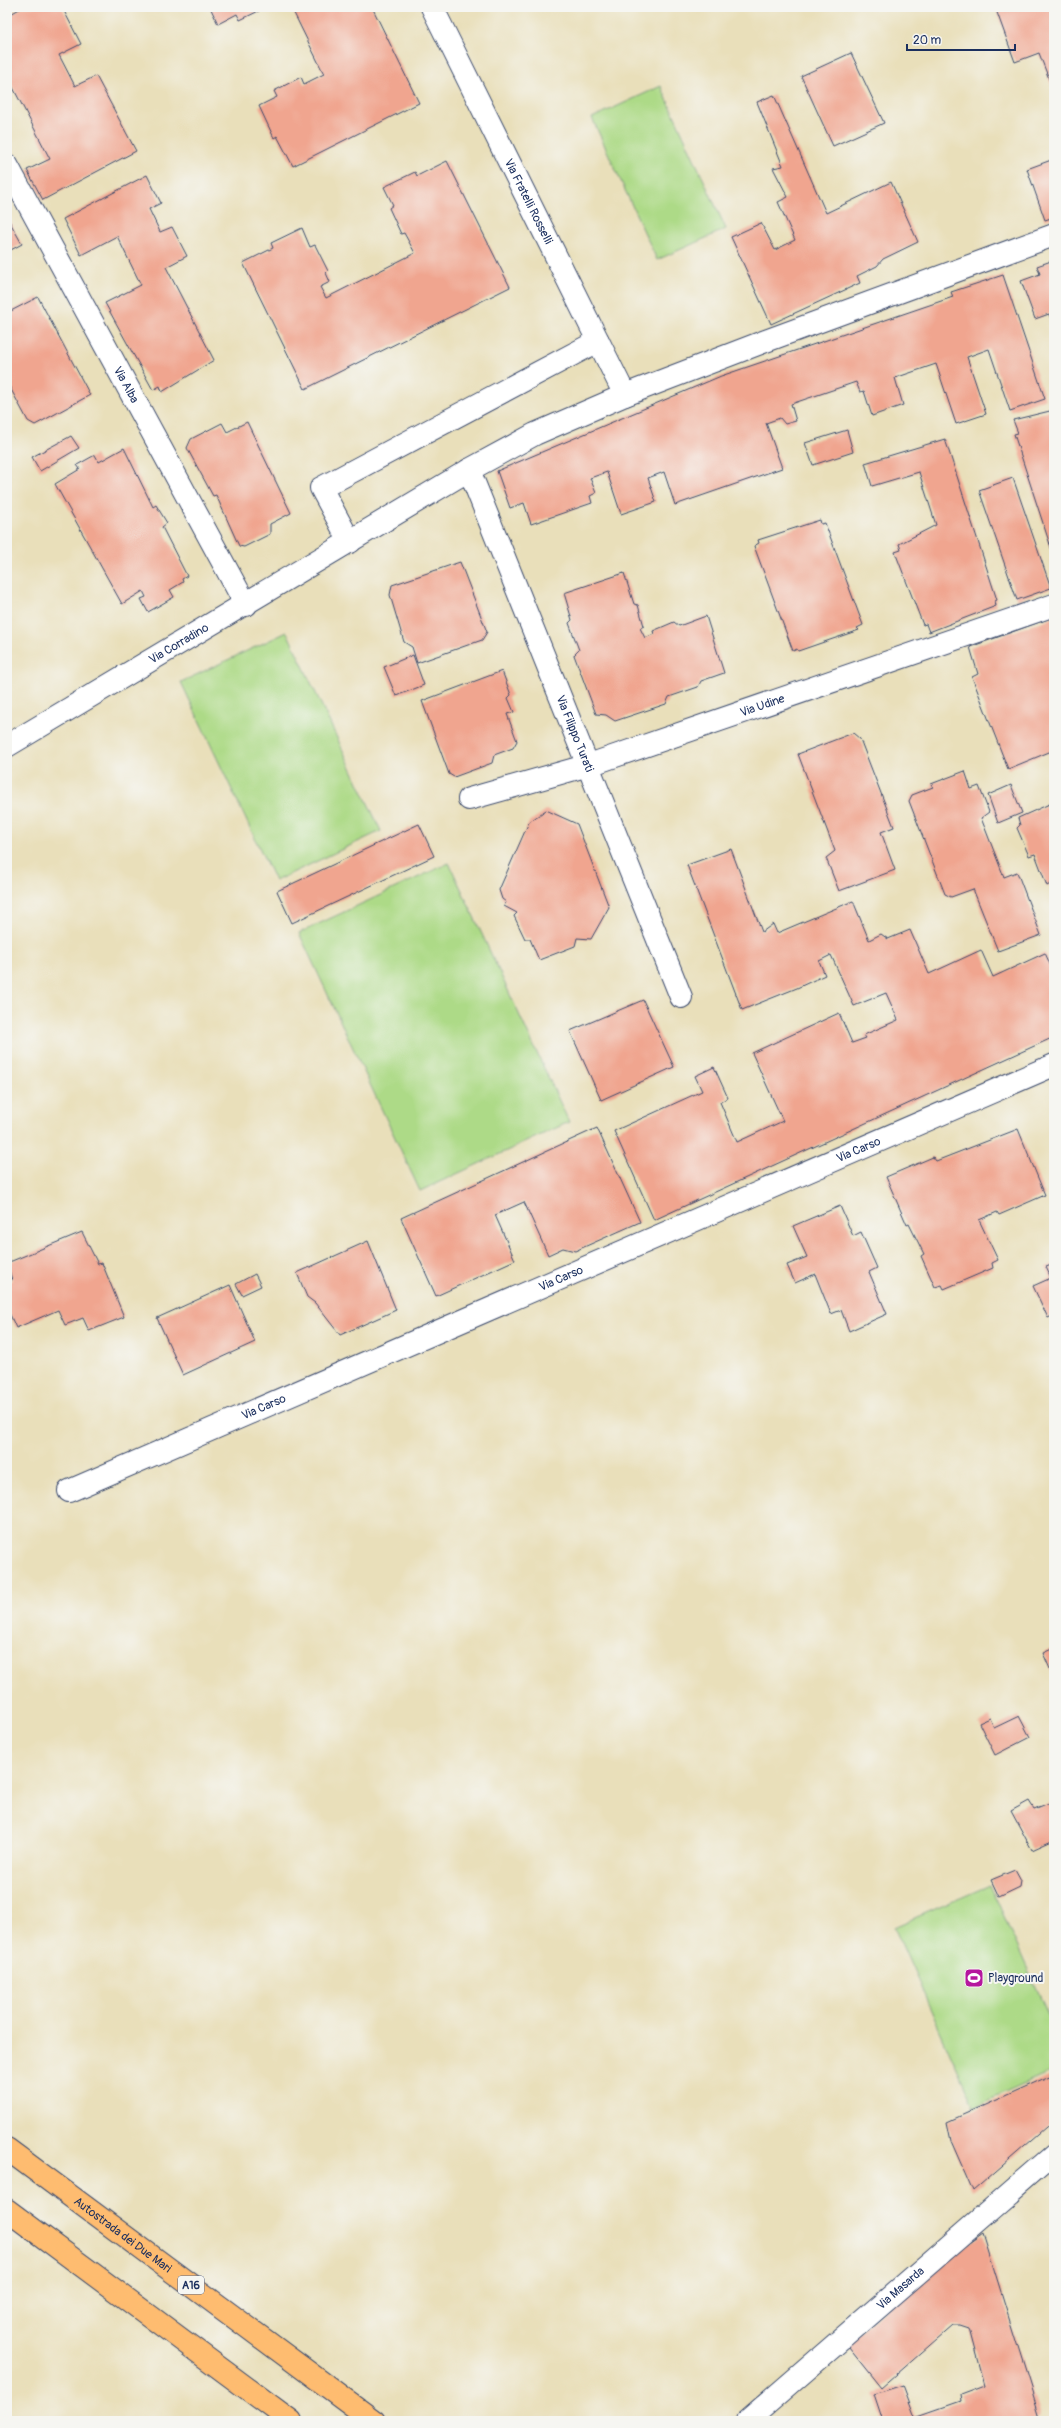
<svg xmlns="http://www.w3.org/2000/svg" width="1061" height="2428" font-family="Pangolin,sans-serif">
<rect width="100%" height="100%" fill="#f6f6f2"/>
<filter id="ink" filterUnits="userSpaceOnUse"><feTurbulence type="fractalNoise" baseFrequency=".025" numOctaves="2"/><feDisplacementMap in="SourceGraphic" scale="8" xChannelSelector="R" yChannelSelector="G"/><feConvolveMatrix kernelMatrix="1 2 1 2 8 2 1 2 1" color-interpolation-filters="sRGB"/></filter>
<filter id="wash" filterUnits="userSpaceOnUse"><feTurbulence type="fractalNoise" baseFrequency=".012" numOctaves="4" result="noise"/><feDisplacementMap in="SourceGraphic" scale="16" xChannelSelector="R" yChannelSelector="G"/><feGaussianBlur stdDeviation="0.9" result="paint"/><feColorMatrix in="noise" values="0 0 0 0 0 0 0 0 0 0 0 0 0 0 0 0 0 1.4 0 .05"/><feComposite in="paint" operator="in"/></filter>
<g filter="url(#wash)">
<rect width="100%" height="100%" fill="#e9dfba"/>
<g fill="#adda87" stroke="#648472">
<path d="M661 86 726 229 657 260 592 118Z"/>
<path d="M287 632 381 831 275 881 181 682Z"/>
<path d="M449 863 569 1122 420 1191 299 933Z"/>
<path d="M990 1885 1054 2028V2071L974 2107 894 1927Z"/>
</g>
<g id="blocks">
<g fill="#f0a58f">
<path d="M23 7H62L81 44 59 55 75 86 96 76 136 151 43 200 27 170 50 159 7 76V16Z"/>
<path d="M210 7H267L240 20 237 14 218 24Z"/>
<path d="M291 7H372L419 103 293 166 277 136 274 138 259 106 277 97 274 91 301 77 304 84 324 74Z"/>
<path d="M995 7H1054V92L1039 53 1015 62Z"/>
<path d="M851 53 884 123 833 146 801 76Z"/>
<path d="M774 95 826 213 891 182 918 242 883 259 877 266 857 276 860 283 771 324 731 237 761 223 775 250 795 240 778 202 788 197 773 168 783 166 757 102Z"/>
<path d="M1054 159V217L1045 220 1027 169Z"/>
<path d="M447 161 510 287 305 389 243 263 273 248 271 243 302 228 310 247 315 245 328 271 326 273 330 282 320 287 326 298 415 253 404 233 401 234 389 208 393 205 384 187 415 172 417 176Z"/>
<path d="M147 175 161 203 149 209 160 232 172 227 187 256 166 267 214 360 162 392 160 386 153 390 105 303 141 285 117 236 81 255 63 219Z"/>
<path d="M7 217 22 244 7 252Z"/>
<path d="M1054 260V327L1049 314 1035 319 1021 281 1040 274 1037 266Z"/>
<path d="M1003 275 1045 399 1010 411 989 349 967 357 986 414 956 424 936 364 895 378 903 405 872 416 864 391 860 392 856 382 791 404 796 421 785 424 780 418 766 423 782 468 675 505 664 472 648 478 656 502 621 514 607 472 590 478 596 493 590 496 592 503 531 524 524 503 510 508 497 471 721 376 953 297 951 292Z"/>
<path d="M38 297 90 395 35 425 28 421 7 382V313Z"/>
<path d="M1054 410V557L1014 434 1018 433 1013 420Z"/>
<path d="M247 422 291 513 270 524V534L244 547 239 546 216 495 213 496 187 448 191 439 222 423 227 432Z"/>
<path d="M847 430 853 452 813 465 805 443Z"/>
<path d="M71 436 79 448 40 471 32 457Z"/>
<path d="M945 439 997 600 995 601 996 606 929 632 926 624 923 625 895 552 901 550 899 544 936 525 919 472 872 486 865 463Z"/>
<path d="M124 448 153 507 156 505 167 523 162 527 187 576 182 579 183 582 170 590 174 597 148 612 141 599 146 597 143 591 122 604 55 484 80 469 77 465 95 455 99 462Z"/>
<path d="M1013 478 1051 588 1017 600 979 490Z"/>
<path d="M820 520 821 524 825 523 863 625 857 628 859 630 798 651 797 649 793 651 754 546 759 543 758 540Z"/>
<path d="M460 562 487 632 482 640 417 663 412 647 404 642 390 595 392 585Z"/>
<path d="M624 573 634 604 638 605 644 626 640 628 645 638 654 634 653 631 674 622 679 626 706 616 724 673 701 681 698 687 669 697 666 704 615 721 606 715 596 714 574 655 579 650 569 623 572 620 564 593Z"/>
<path d="M1054 617V750L1008 769 972 677 978 674 970 647Z"/>
<path d="M413 655 424 685 396 696 384 667Z"/>
<path d="M502 671 511 695 508 698 514 712 507 714 517 741 513 748 494 755 492 763 454 777 449 774 422 701Z"/>
<path d="M853 733 860 739 894 827 881 832 895 870 839 891 826 858 835 851 798 754Z"/>
<path d="M965 771 971 789 979 786 989 812 981 818 1004 877 1017 872 1041 935 998 951 973 889 951 897 945 894 909 801 912 795 933 787 931 784Z"/>
<path d="M1011 785 1022 813 998 823 988 795Z"/>
<path d="M1054 802V882L1047 886 1035 854 1029 856 1017 828 1020 825 1018 818Z"/>
<path d="M546 810 577 824 609 907 591 939 577 938 575 946 539 960 530 939H525L514 916 517 913 504 906 506 902 502 899 499 890 529 822Z"/>
<path d="M419 824 434 856 292 923 277 891Z"/>
<path d="M731 849 762 932 773 924 777 933 853 901 869 940 881 934 888 939 910 930 929 974 981 950 993 977 1045 953 1054 973V1037L654 1220 614 1131 702 1091 695 1076 714 1067 728 1098 720 1102 737 1142 783 1121 752 1053 839 1013 852 1043 866 1038 864 1035 898 1020 886 993 854 1006 831 955 819 961 825 975 797 988 742 1010 687 865Z"/>
<path d="M643 1000 674 1067 601 1100 570 1031Z"/>
<path d="M597 1128 640 1222 575 1251 563 1248 548 1255 524 1202 495 1215 515 1260 436 1296 401 1218Z"/>
<path d="M1018 1129 1045 1195 999 1215 997 1212 979 1220 998 1260 992 1263 993 1268 944 1289 942 1285 935 1287 921 1256 924 1254 909 1224 907 1225 886 1177 933 1157 936 1161Z"/>
<path d="M840 1206 853 1236 861 1232 877 1268 869 1272 887 1314 849 1331 841 1310 831 1314 815 1274 795 1283 787 1265 807 1257 793 1226Z"/>
<path d="M82 1232 98 1264 102 1263 124 1317 89 1331 83 1318 65 1325 58 1310 16 1328 7 1308V1282L12 1280 7 1263Z"/>
<path d="M368 1241 396 1310 340 1335 315 1303 307 1297 297 1273Z"/>
<path d="M1054 1264V1315L1048 1318 1033 1286 1051 1278 1046 1267Z"/>
<path d="M255 1274 261 1286 242 1295 236 1284Z"/>
<path d="M230 1285 255 1342 183 1375 157 1318Z"/>
<path d="M1054 1648V1678L1043 1653Z"/>
<path d="M1019 1716 1030 1737 995 1755 979 1723 990 1718 994 1728Z"/>
<path d="M1029 1801 1034 1809 1054 1801V1840L1032 1850 1011 1811Z"/>
<path d="M1015 1870 1021 1881 1020 1887 999 1897 991 1880Z"/>
<path d="M1054 2074V2121L973 2191 951 2141 947 2122Z"/>
<path d="M983 2234 1040 2417 1030 2421H883L874 2394 903 2385 915 2417 961 2401 960 2394 984 2385 969 2329 960 2326H952L881 2388 849 2348 852 2340 960 2243 966 2246Z"/>
</g>
</g>
</g>
<g filter="url(#ink)">
<use href="#blocks" fill-opacity="0" stroke="#3a496c" stroke-width="1"/>
<g fill="none" stroke-linecap="round" stroke-linejoin="round">
<g stroke="#3a496c" stroke-width="24">
<path id="lane" d="M350 542 321 488 598 341"/>
</g>
<g stroke="#3a496c" stroke-width="24">
<g id="street">
<path id="s1" d="M432 7 625 395"/>
<path id="s2" d="M7 165 246 605"/>
<path id="s3" d="M469 470 681 997"/>
<path id="s4" d="M7 746 469 470 535 434 625 395 763 342 1054 235"/>
<path id="s5" d="M469 799 589 765 1054 605"/>
<path id="s6" d="M69 1491 1054 1065"/>
<path id="s7" d="M747 2421 1054 2155"/>
</g>
</g>
<g stroke="#3a496c" stroke-width="24">
<g id="highway">
<path id="s8" d="M7 2149 374 2421"/>
<path d="M7 2210 291 2421"/>
</g>
</g>
<use href="#lane" stroke="#fff" stroke-width="22"/>
<use href="#street" stroke="#fff" stroke-width="22"/>
<use href="#highway" stroke="#febc70" stroke-width="22"/>
</g>
</g>
<defs>
<g id="stadium-square" transform="scale(1)"><rect x="-9" y="-9" width="18" height="18" rx="4" fill="#b5179e" stroke="#f6f6f2"/><path d="M0-5a6.5 5 0 1 0 0 10a6.5 5 0 1 0 0-10ZM-3.5-1.8h7v3.6h-7Z" fill="#fff"/></g>
</defs>
<g fill-rule="evenodd">
<use href="#stadium-square" x="974" y="1978"/>
</g>
<g text-anchor="middle" stroke-width="4" stroke-linejoin="round" paint-order="stroke">
<rect fill="#f6f6f2" stroke="#5d6b8a" stroke-width="1" x="178" y="2276" width="26" height="18" rx="3"/>
<g font-size="11" font-weight="bold" fill="#1b2f5e">
<text x="191" y="2289">A16</text>
</g>
<g font-size="12" fill="#1b2f5e" stroke="#f6f6f2">
<text dy="4" stroke="none"><textPath href="#s1" startOffset="217">Via Fratelli Rosselli</textPath></text>
<text dy="4" stroke="none"><textPath href="#s2" startOffset="250">Via Alba</textPath></text>
<text dy="4" stroke="none"><textPath href="#s4" startOffset="200">Via Corradino</textPath></text>
<text dy="4" stroke="none"><textPath href="#s5" startOffset="308">Via Udine</textPath></text>
<text dy="4" stroke="none"><textPath href="#s3" startOffset="284">Via Filippo Turati</textPath></text>
<text dy="4" stroke="none"><textPath href="#s6" startOffset="860">Via Carso</textPath></text>
<text dy="4" stroke="none"><textPath href="#s6" startOffset="536">Via Carso</textPath></text>
<text dy="4" stroke="none"><textPath href="#s6" startOffset="212">Via Carso</textPath></text>
<text dy="4" stroke="none"><textPath href="#s8" startOffset="144">Autostrada dei Due Mari</textPath></text>
<text dy="4" stroke="none"><textPath href="#s7" startOffset="203">Via Masarda</textPath></text>
</g>
<g font-size="12" fill="#1b2f5e" stroke="#f6f6f2" text-anchor="start">
<text x="988" y="1982">Playground</text>
</g>
</g>
<rect width="1061" height="2428" fill="none" stroke="#f6f6f2" stroke-width="24"/>
<path d="M907 44v6h108v-6" fill="none" stroke="#1b2f5e" stroke-width="2"/>
<text x="913" y="44" font-size="12" fill="#1b2f5e" stroke="#f6f6f2" stroke-width="3" paint-order="stroke">20 m</text>
</svg>
